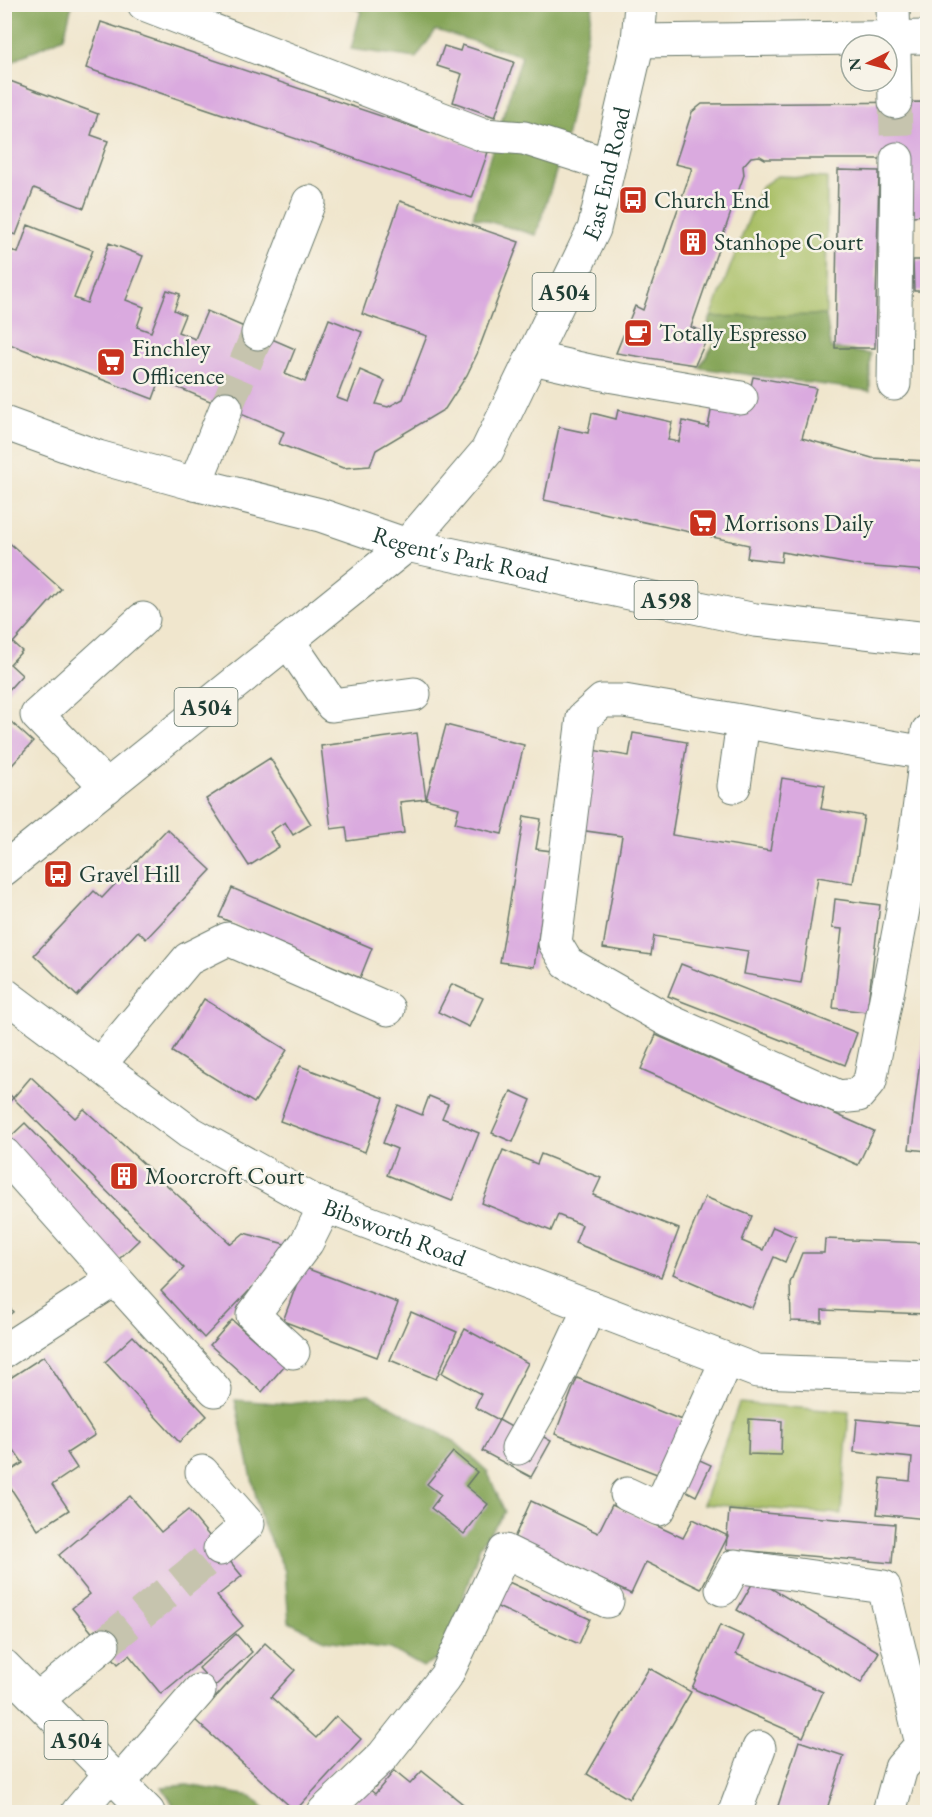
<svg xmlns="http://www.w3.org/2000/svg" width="932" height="1817" font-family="'EB Garamond',serif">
<rect width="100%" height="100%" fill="#f7f3e8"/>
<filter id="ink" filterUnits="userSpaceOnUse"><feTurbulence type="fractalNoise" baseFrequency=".0167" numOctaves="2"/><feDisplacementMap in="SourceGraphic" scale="12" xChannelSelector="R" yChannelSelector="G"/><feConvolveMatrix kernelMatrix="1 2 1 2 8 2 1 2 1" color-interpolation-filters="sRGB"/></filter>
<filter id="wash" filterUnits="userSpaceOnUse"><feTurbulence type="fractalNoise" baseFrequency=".008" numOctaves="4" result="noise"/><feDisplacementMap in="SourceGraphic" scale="24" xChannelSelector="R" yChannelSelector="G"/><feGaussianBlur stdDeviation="1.35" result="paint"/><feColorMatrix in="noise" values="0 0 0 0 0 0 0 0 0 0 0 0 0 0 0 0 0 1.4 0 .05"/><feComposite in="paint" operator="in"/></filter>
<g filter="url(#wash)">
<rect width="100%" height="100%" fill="#f0e6cd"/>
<g fill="#a7be63" stroke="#637e4c" stroke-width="1.5">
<path d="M777 176 827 178 826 315 711 317 761 187Z"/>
<path d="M739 1403 849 1412 841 1514 703 1504Z"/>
</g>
<g fill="#85a559" stroke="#527146" stroke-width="1.5">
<path d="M5 4H72V5L64 37 20 57 5 68Z"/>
<path d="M347 5H593L565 143 536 235 473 217 484 176 522 56 436 30 416 58 351 49 361 11Z"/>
<path d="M826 315 831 348 870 354V391L699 368 716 341 707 326 711 317Z"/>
<path d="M369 1394 454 1441 487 1471 505 1512 480 1546 444 1656 423 1667 391 1649 325 1640 289 1622 285 1571 261 1520 235 1400 290 1404Z"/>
<path d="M187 1785 251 1796 269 1812H178L162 1787Z"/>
</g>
<g id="blocks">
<g fill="#daaadf">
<path d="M101 22 488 152 472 198 86 68Z"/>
<path d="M462 45 514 62 495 117 453 102 462 74 437 66 444 46 460 51Z"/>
<path d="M10 81 98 114 91 135 108 141 84 208 34 188 16 235 4 231V94Z"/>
<path d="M927 102V215L912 216 910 159H765L760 156 751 157 743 166 744 175 691 327 709 334 695 365 616 353 635 306 643 310 692 168 675 164 692 112 702 104Z"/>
<path d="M838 170 879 171 875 348H835Z"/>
<path d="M400 201 519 242 477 354 467 375 445 409 376 450 370 466 343 468 279 444 284 432 160 380 153 399 4 342V247L18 253 28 225 93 250 74 298 87 303 109 243 143 256 126 300 144 307 137 327 151 332 167 290 180 294 174 310 185 315 178 332 195 339 207 311 295 349 285 374 305 382 329 319 362 332 337 398 348 402 360 370 385 381 376 404 388 407 403 399 427 336 362 314Z"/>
<path d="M913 260H927V291H914Z"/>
<path d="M753 377 816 388 802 438 872 458 927 461V571L861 566 782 552 781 562 747 558 749 545 544 500 559 427 588 433 592 413 616 419 618 410 672 422 668 440 679 442 683 421 708 427 712 406 745 413Z"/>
<path d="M4 538 61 589 13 643 22 651 10 664 22 675 4 695Z"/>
<path d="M10 721 33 742 4 774V727Z"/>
<path d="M446 725 524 745 502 834 455 823 459 808 426 799Z"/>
<path d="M417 733 426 799 400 802 404 833 348 841 346 827 331 829 321 746Z"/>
<path d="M633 733 687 742 672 835 770 851 782 778 825 785 821 809 864 816 853 883 818 877 801 983 744 974 748 951 654 936 651 955 603 948 622 836 579 830 592 750 629 756Z"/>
<path d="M270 758 311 824 293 835 285 822 270 832 279 847 249 866 206 799Z"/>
<path d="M524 816 541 819 536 849 552 851 534 967 500 962Z"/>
<path d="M167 829 211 870 146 939 138 931 77 996 34 955 94 891 102 898Z"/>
<path d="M232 888 372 948 360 978 219 917Z"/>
<path d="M835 899 880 905 867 1012 833 1008 842 929 832 928Z"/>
<path d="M681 964 857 1033 845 1065 668 996Z"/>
<path d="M452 984 483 998 469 1027 438 1012Z"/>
<path d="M204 999 287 1050 254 1103 172 1052Z"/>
<path d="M926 1012H927V1151L909 1149Z"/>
<path d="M656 1035 874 1131 858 1165 641 1069Z"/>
<path d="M300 1066 384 1098 365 1152 280 1121Z"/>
<path d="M31 1077 75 1118 84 1109 231 1244 244 1233 292 1246 204 1338 161 1291 184 1268 13 1098Z"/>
<path d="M4 1089 13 1098 4 1107Z"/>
<path d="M511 1091 531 1100 513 1142 492 1133Z"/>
<path d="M429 1096 448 1104 442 1118 479 1133 452 1201 387 1175 397 1149 383 1143 398 1105 422 1115Z"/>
<path d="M25 1123 139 1240 119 1259 5 1142Z"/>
<path d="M503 1150 537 1164 541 1154 601 1178 593 1195 679 1229 661 1277 575 1243 582 1225 558 1215 551 1231 482 1203Z"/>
<path d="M705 1197 752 1216 742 1241 763 1250 773 1227 796 1237 785 1262 774 1257 752 1308 673 1274Z"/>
<path d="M825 1239 927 1243V1314L822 1310V1322L791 1321 790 1283 802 1253H824Z"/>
<path d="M303 1267 398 1303 377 1357 283 1321Z"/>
<path d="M4 1301 13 1312 4 1319Z"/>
<path d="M411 1312 457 1332 436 1379 390 1360Z"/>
<path d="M232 1320 284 1366 262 1392 210 1345Z"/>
<path d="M465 1329 528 1363 499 1420 475 1407 481 1394 442 1373Z"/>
<path d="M133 1336 207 1416 179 1442 105 1362Z"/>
<path d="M44 1356 95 1435 67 1453 77 1468 52 1485 69 1510 38 1530 4 1478V1475L23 1463 14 1450 4 1456V1382Z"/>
<path d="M577 1378 684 1421 662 1476 555 1434Z"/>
<path d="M749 1419 782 1421 781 1455 748 1454Z"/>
<path d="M857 1419 927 1426V1519L877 1514 881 1478 910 1481 912 1458 854 1452Z"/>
<path d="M499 1420 515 1429 535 1432 551 1441 531 1477 482 1451Z"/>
<path d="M453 1452 477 1472 466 1486 488 1504 464 1534 431 1508 441 1495 427 1484Z"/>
<path d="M693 1457 711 1465 696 1496 679 1487Z"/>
<path d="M130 1496 161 1532 188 1510 242 1576 217 1596 243 1626 161 1694 129 1655 118 1664 72 1608 90 1594 59 1555Z"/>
<path d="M531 1501 598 1533 612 1505 683 1538 693 1519 728 1536 701 1589 646 1562 631 1594 514 1538Z"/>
<path d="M729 1510 895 1524 892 1563 726 1549Z"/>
<path d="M502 1579 590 1619 579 1644 491 1604Z"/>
<path d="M755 1579 879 1652 861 1683 737 1610Z"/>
<path d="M720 1625 744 1636 736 1654 823 1692 803 1737 692 1688Z"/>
<path d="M236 1634 252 1652 215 1686 199 1668Z"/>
<path d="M265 1643 295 1670 271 1697 316 1738 336 1716 361 1739 295 1811 195 1720Z"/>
<path d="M649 1668 691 1692 629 1799 587 1774Z"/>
<path d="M799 1741 844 1756 826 1812H776Z"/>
<path d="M394 1771 410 1784 422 1771 473 1812H346L367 1787 375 1794Z"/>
</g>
</g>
</g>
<g filter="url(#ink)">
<use href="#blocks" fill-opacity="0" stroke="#68786a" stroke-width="1.5"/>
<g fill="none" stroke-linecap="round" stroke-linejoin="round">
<g stroke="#c6c4ae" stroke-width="33" stroke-dasharray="33 16" stroke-linecap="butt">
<path d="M895 102 897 159"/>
<path d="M226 408 258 333"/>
<path d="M103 1645 220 1549"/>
</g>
<g stroke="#68786a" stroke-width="35">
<g id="minor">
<path d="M144 4 484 135 524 138 609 165"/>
<path d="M893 4 895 102"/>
<path d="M638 41 928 37"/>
<path d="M258 333 309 202"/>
<path d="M532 358 608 375 741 398"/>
<path d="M894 384 897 159"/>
<path d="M195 484 226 408"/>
<path d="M288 641 332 705 414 694"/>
<path d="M926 753 624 701H602L583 718 555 943 567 963 669 1021 839 1097 858 1095 870 1081C892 965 918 849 928 731"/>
<path d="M734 786 743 722"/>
<path d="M107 787 37 715 143 619"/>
<path id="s1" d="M4 994 189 1132 315 1202 757 1371 928 1377"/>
<path d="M100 1064 188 959 228 939 388 1009"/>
<path d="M4 1154 115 1279"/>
<path d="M4 1351 115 1279 215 1390"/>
<path d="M293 1352 253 1315 307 1242 325 1206"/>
<path d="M518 1448 552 1388 590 1307"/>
<path d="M202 1472 248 1524 220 1549"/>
<path d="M627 1494 659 1509 727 1360"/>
<path d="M722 1589 735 1566 884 1587 922 1744"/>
<path d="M37 1700 103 1645"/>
<path d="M119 1783 199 1691"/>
<path d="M78 1812 110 1774"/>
<path d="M324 1812 383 1756 446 1676 505 1551 607 1601"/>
<path d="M735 1812 759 1748"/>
<path d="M889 1812 901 1768 922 1744 928 1743"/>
</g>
</g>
<g stroke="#68786a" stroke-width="35">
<g id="major">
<path id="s2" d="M4 423 98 457 195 484 320 515 407 545 755 620 928 639"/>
<path id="s3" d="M4 869 407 545 487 451 594 229 638 41 641 4"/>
<path d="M4 1666 148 1812"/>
</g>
</g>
<use href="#minor" stroke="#fff" stroke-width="33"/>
<use href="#major" stroke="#fff" stroke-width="33"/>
</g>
</g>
<defs>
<g id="bus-square" transform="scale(1.5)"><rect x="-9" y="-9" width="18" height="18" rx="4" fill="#c8321e" stroke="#f7f3e8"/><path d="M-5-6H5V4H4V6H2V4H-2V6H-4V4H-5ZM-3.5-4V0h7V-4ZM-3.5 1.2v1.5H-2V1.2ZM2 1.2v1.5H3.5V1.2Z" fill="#fff"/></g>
<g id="building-square" transform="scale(1.5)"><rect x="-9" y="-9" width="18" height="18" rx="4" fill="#c8321e" stroke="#f7f3e8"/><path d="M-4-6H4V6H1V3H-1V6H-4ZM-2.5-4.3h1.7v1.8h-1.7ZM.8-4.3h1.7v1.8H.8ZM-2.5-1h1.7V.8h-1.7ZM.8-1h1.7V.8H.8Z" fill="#fff"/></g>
<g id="cafe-square" transform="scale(1.5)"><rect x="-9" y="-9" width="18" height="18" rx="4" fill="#c8321e" stroke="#f7f3e8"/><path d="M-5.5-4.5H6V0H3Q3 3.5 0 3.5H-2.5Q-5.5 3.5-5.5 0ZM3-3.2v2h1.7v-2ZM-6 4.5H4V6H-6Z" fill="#fff"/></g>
<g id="supermarket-square" transform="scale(1.5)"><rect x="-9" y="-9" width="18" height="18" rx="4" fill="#c8321e" stroke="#f7f3e8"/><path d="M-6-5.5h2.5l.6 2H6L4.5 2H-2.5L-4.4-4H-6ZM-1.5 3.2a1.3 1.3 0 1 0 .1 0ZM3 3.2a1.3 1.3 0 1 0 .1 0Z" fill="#fff"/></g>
</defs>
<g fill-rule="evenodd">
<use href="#bus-square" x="633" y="200"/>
<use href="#building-square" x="693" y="242"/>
<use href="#cafe-square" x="638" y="333"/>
<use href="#supermarket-square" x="111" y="362"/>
<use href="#supermarket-square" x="703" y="523"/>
<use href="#bus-square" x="58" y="874"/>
<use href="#building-square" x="124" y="1176"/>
</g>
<g text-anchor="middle" stroke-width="5" stroke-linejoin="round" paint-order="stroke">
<g fill="#f7f3e8" stroke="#60746a" stroke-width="1.5">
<rect x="532.5" y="273" width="63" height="38" rx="4.5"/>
<rect x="634.5" y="581" width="63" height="38" rx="4.5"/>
<rect x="174.5" y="688" width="63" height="38" rx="4.5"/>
<rect x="44.5" y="1721" width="63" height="38" rx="4.5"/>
</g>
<g font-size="22" font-weight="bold" fill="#1f3d34">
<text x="564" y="300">A504</text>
<text x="666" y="608">A598</text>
<text x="206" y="715">A504</text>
<text x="76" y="1748">A504</text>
</g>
<g font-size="24" fill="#1f3d34" stroke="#f7f3e8">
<text dy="8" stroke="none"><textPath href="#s3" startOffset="944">East End Road</textPath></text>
<text dy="8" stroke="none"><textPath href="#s2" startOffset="476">Regent's Park Road</textPath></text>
<text dy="8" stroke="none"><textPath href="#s1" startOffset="460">Bibsworth Road</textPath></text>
</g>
<g font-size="24" fill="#1f3d34" stroke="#f7f3e8" text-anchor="start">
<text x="654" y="208">Church End</text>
<text x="714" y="250">Stanhope Court</text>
<text x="659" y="341">Totally Espresso</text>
<text x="132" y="356">Finchley<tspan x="132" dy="28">Offlicence</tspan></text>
<text x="724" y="531">Morrisons Daily</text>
<text x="79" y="882">Gravel Hill</text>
<text x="145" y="1184">Moorcroft Court</text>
</g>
</g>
<rect width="932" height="1817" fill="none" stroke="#f7f3e8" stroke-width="24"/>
<g transform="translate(869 63) rotate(264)"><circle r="28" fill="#f7f3e8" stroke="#a1aaa0" stroke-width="1.5"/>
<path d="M0-4.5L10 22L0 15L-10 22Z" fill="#c8321e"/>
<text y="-9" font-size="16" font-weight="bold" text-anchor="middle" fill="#1f3d34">N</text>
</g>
</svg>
